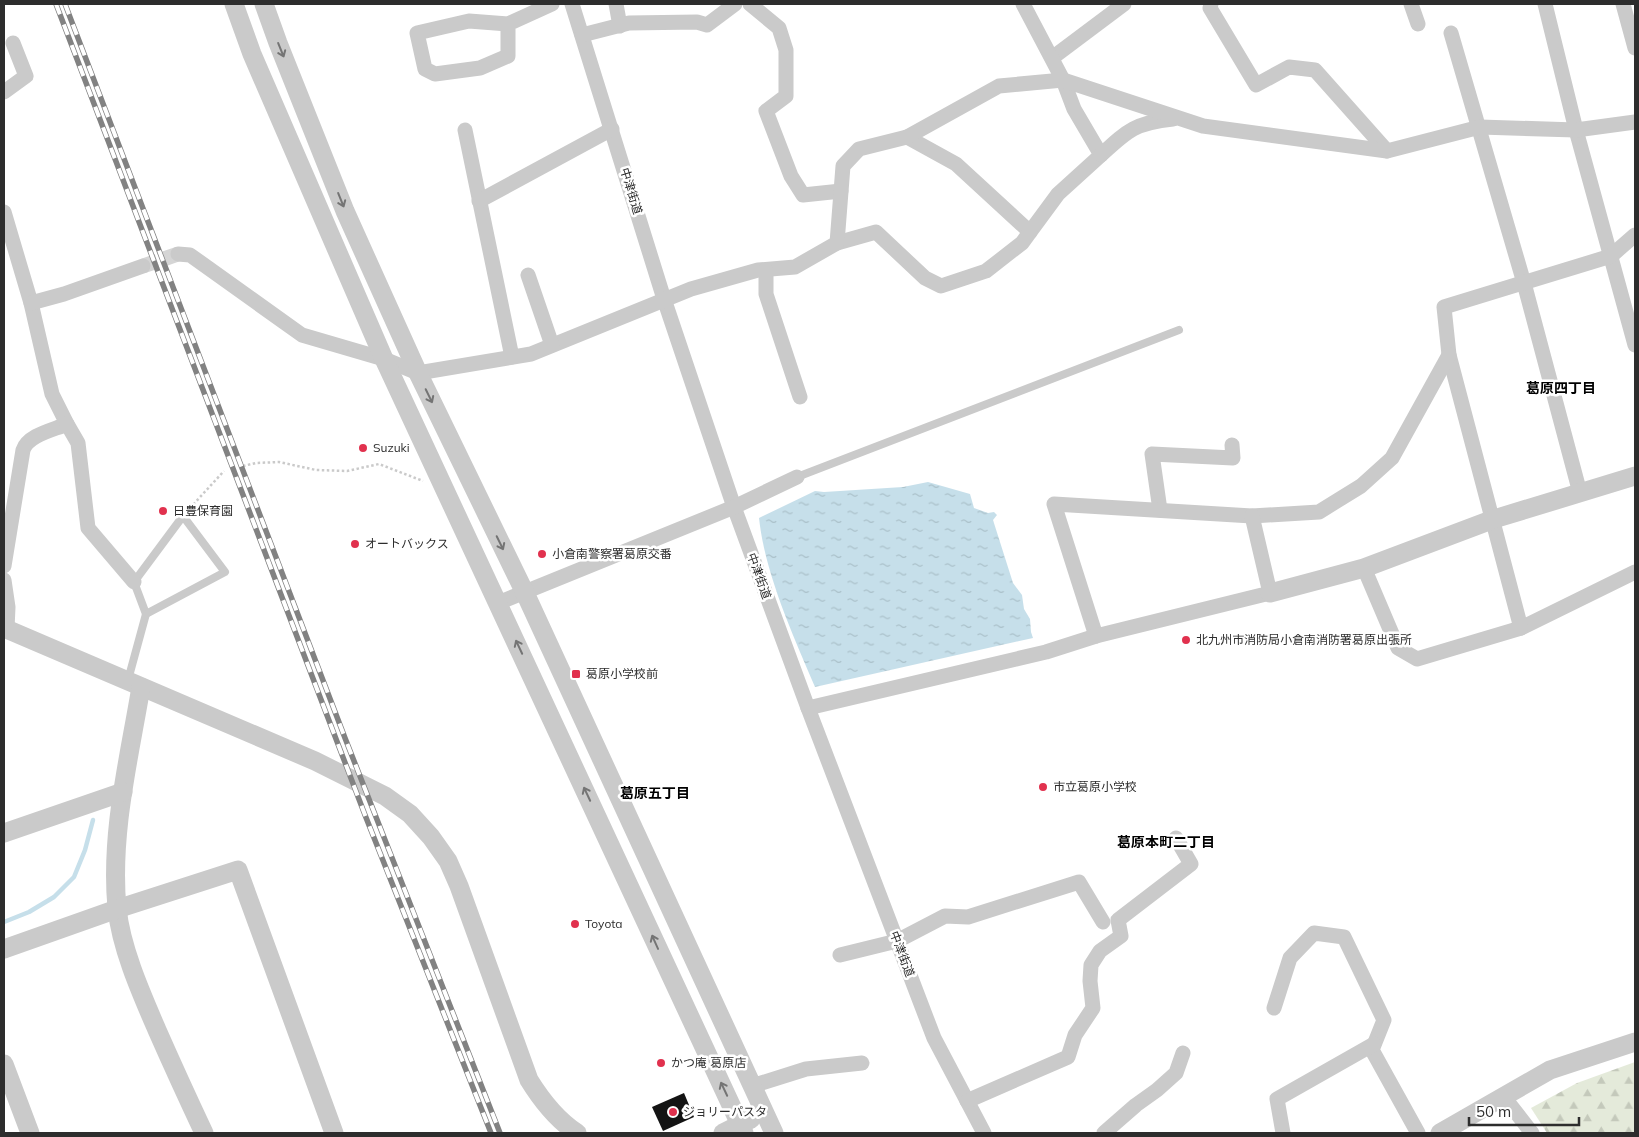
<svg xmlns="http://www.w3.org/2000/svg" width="1639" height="1137" font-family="Mulish,'Noto Sans JP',sans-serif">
<defs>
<pattern id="forest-firs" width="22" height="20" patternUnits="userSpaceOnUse" patternTransform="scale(1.25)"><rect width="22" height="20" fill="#e4eada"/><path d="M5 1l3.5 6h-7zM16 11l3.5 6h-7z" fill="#c4c9bb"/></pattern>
<pattern id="water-ripples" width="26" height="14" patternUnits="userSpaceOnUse" patternTransform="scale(1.25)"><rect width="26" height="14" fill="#c6dfea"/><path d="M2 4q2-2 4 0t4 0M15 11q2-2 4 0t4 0" fill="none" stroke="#aac0c9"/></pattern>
</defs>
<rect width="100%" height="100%" fill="#fff"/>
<path fill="url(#forest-firs)" d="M1635 1062V1133H1547L1531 1108 1577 1083Z"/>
<path fill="url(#water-ripples)" d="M928 482 970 494 974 508 988 513 994 512 997 515 993 520 1013 583 1022 595 1024 609 1030 619 1031 632 1033 638 815 687C793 635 765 574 759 518L815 491 824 492 903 487Z"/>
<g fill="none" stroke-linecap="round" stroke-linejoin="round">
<path stroke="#c6dfea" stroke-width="4.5" d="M4 922 29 912 54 897 74 877 85 850 93 820"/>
</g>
<path fill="#141414" d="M684 1093 694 1117 663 1131 652 1107Z"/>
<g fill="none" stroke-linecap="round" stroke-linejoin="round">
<path stroke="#d5d5d5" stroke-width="15" stroke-dasharray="15 8" stroke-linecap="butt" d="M143 266 178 254"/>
<g stroke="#cacaca" stroke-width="2.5" stroke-dasharray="2.5 2.5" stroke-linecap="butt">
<path d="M243 466 256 463 279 462 316 470 347 471 379 464 423 481"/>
<path d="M190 508 224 471"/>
</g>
<g stroke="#cacaca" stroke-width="8">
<path d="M797 477 1179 330"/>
<path d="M183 516 225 572 146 614 134 582Z"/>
<path d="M128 680 146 614"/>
</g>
<g stroke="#cacaca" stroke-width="15">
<path d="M572 4 664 299 734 507 808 708 934 1038 984 1133"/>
<path d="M616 4 620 26"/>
<path d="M750 4 779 28 786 50V96L766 111 791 176 803 195 841 191"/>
<path d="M1211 4 1210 8 1256 85 1289 67 1315 70 1387 151"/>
<path d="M1411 4 1418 24"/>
<path d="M1545 4 1576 130 1635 345"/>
<path d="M1623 4 1635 48"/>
<path d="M508 24V56L480 68 435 74 425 69 417 33 469 21 508 24 552 4"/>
<path d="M1451 33 1524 283 1580 493"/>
<path d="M582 35 629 23 697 22 707 25 735 4"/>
<path d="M1052 58 1124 4"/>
<path d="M4 92 26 76 13 43"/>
<path d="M465 130 512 357"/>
<path d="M907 137 956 164 1030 232 1058 194 1101 155 1074 109 1063 80 1023 4"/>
<path d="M1101 155C1128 130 1135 123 1173 119"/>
<path d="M479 201 612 129"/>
<path d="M4 212 31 303 52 394 67 424C53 430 28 435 23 450L4 566"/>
<path d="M837 243 876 232 925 278 941 286 986 271 1022 243 1030 232"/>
<path d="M178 254 190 255 302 335 384 359 418 373 531 354 691 289 758 270 795 267 837 243 843 166 859 149 907 137 999 86 1063 80 1203 126 1387 151 1480 127 1576 130 1635 122"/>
<path d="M766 270V294L800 397"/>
<path d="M528 275 552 345"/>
<path d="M31 303 64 294 143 266"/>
<path d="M67 424 78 443 88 528 134 582"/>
<path d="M1160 510 1152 454 1233 458 1232 445"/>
<path d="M1364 568 1398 648 1417 659 1521 628 1635 572"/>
<path d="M4 580 8 607 7 629"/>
<path d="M498 603 734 507 797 477"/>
<path d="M1521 628 1449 355 1444 307 1611 256 1635 235"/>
<path d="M1096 636 1054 504 1252 516 1319 512 1361 486 1392 458 1449 355"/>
<path d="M808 708 1046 652 1096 636 1270 593 1252 516"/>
<path d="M840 955 897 941 945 916 968 917 1079 882 1103 922"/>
<path d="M1274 1008 1290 958 1314 933 1344 937 1384 1020 1372 1050 1418 1133"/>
<path d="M752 1086 806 1069 862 1063"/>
<path d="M1504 1097 1532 1133"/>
<path d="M967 1101 1068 1057 1075 1035 1093 1008 1090 981 1091 965 1100 951 1121 936 1118 920 1191 864 1176 838"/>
<path d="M1104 1133 1136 1105 1157 1090 1176 1073 1183 1053"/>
<path d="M1283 1133 1277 1099 1374 1044"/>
</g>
<g stroke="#cacaca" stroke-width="19">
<path d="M234 4 252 54 384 359 744 1133"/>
<path d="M264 4 278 43 345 211 418 373 525 593 774 1133"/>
<path d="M1270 593 1364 568 1494 519 1635 476"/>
<path d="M4 628 315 761 385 796 410 814 431 837 448 861 459 886 529 1080C542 1101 557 1120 577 1133"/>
<path d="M141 687C129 759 110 834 117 908 121 948 141 993 157 1030 172 1064 188 1099 204 1133"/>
<path d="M4 833 123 792"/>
<path d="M4 949 117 909 238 870 334 1133"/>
<path d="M4 1064 30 1133"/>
<path d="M723 1133 751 1119"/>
<path d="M1440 1133 1550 1070 1635 1042"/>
</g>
<g stroke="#828282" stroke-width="5.5">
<g id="rail">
<path d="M56 4 365 815 491 1133"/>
<path d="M65 4 345 738 500 1133"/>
</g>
</g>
<use href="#rail" stroke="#fff" stroke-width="4" stroke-dasharray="11" stroke-linecap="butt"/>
</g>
<defs><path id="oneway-shaft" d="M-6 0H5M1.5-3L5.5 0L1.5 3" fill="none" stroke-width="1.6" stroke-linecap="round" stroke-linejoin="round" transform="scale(1.25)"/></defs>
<g stroke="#747474">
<use href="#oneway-shaft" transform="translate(281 50) rotate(68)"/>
<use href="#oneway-shaft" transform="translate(341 200) rotate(68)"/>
<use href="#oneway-shaft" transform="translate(429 396) rotate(64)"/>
<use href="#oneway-shaft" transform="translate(500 543) rotate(64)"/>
<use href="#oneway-shaft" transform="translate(519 647) rotate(-115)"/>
<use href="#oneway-shaft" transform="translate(587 794) rotate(-115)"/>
<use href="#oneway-shaft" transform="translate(655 942) rotate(-114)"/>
<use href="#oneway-shaft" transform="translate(724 1089) rotate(-115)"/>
</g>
<g fill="#e1314e" stroke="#fff" stroke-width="2">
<circle cx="363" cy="448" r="5"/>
<circle cx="163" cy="511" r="5"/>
<circle cx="355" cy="544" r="5"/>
<circle cx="542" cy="554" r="5"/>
<circle cx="1186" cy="640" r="5"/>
<rect x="571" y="669" width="10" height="10" rx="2.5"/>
<circle cx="1043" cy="787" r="5"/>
<circle cx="575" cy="924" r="5"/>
<circle cx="661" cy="1063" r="5"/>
<circle cx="673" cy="1112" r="5"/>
</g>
<g text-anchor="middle" stroke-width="5" stroke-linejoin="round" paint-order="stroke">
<g font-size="12" fill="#2d2d2d" stroke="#fff">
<text transform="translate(631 191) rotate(73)" y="4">中津街道</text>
<text transform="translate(759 576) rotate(70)" y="4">中津街道</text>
<text transform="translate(902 954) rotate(69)" y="4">中津街道</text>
</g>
<g font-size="12" fill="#2d2d2d" stroke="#fff" text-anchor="start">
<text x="373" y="452">Suzuki</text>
<text x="173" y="515">日豊保育園</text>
<text x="365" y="548">オートバックス</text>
<text x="552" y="558">小倉南警察署葛原交番</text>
<text x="1196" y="644">北九州市消防局小倉南消防署葛原出張所</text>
<text x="586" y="678">葛原小学校前</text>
<text x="1053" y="791">市立葛原小学校</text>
<text x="585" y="928">Toyota</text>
<text x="671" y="1067">かつ庵 葛原店</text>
<text x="683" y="1116">ジョリーパスタ</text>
</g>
<g font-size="14" font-weight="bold" fill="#000" stroke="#fff">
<text x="1561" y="393">葛原四丁目</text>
<text x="655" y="798">葛原五丁目</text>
<text x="1166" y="847">葛原本町二丁目</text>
</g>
</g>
<rect width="1639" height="1137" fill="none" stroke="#2d2d2d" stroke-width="10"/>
<path d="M1469 1117v8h110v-8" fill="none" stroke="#2d2d2d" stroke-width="2.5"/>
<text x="1476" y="1117" font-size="15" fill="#2d2d2d" stroke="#ffffff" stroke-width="4" paint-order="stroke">50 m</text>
</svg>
